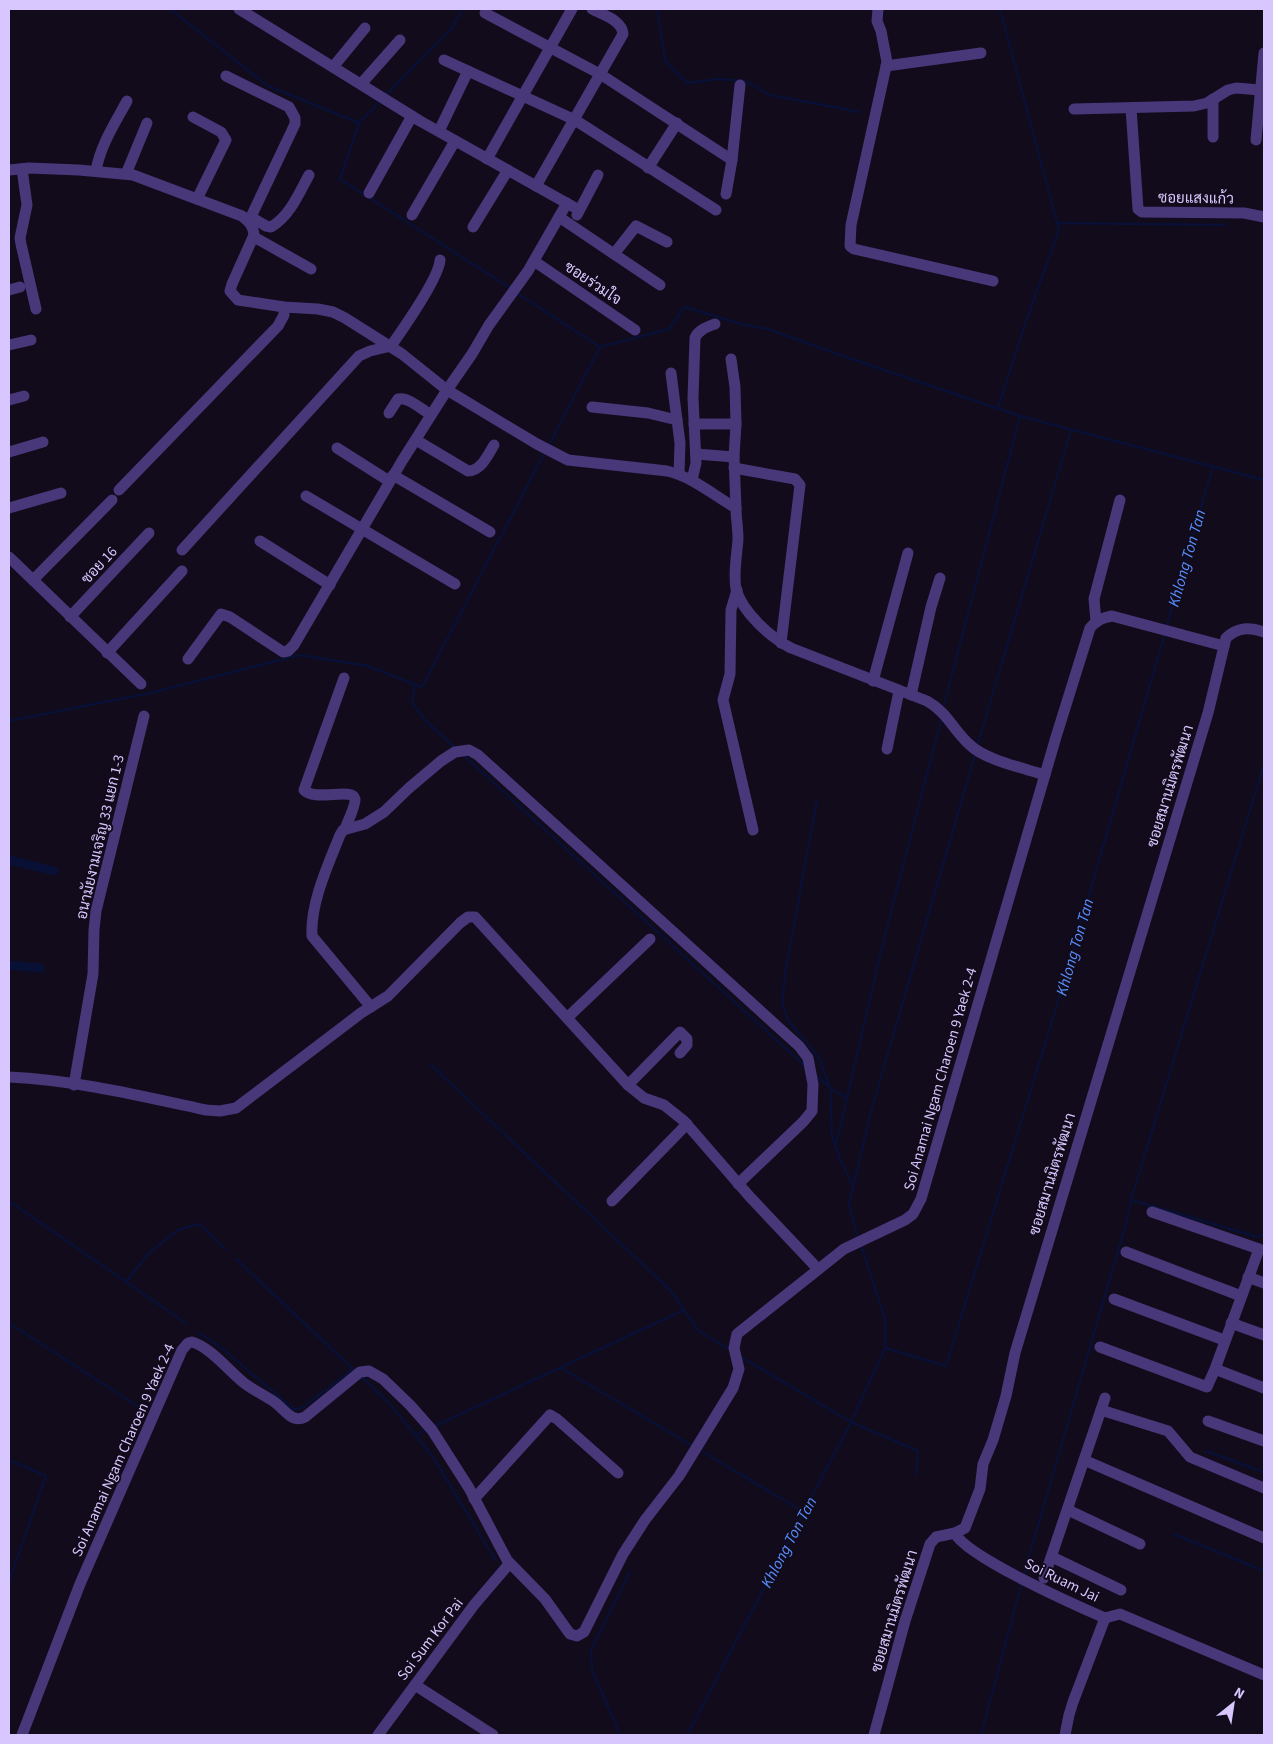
<svg xmlns="http://www.w3.org/2000/svg" width="1273" height="1744" font-family="'Source Sans 3',Sarabun,sans-serif">
<rect width="100%" height="100%" fill="#110b1b"/>
<g fill="none" stroke-linecap="round" stroke-linejoin="round">
<g stroke="#091036" stroke-width="2.5">
<path d="M170 9 268 86 359 123"/>
<path d="M657 9 665 61 687 83 718 79 745 81 770 95 860 112"/>
<path d="M386 95 452 28 463 9"/>
<path d="M380 101 359 123 340 179 510 288"/>
<path d="M1057 223 1225 225"/>
<path d="M517 293 600 347 669 329 685 307 741 324 768 329 843 356 1020 416 1264 480"/>
<path d="M998 408 1025 324 1059 230 1000 9"/>
<path d="M549 445 600 347"/>
<path d="M1166 628 1213 466"/>
<path d="M415 684 412 703 427 722 454 747"/>
<path d="M944 705 1020 416"/>
<path d="M9 721 150 693 300 655 368 666 422 687 545 452"/>
<path d="M977 747 1071 430"/>
<path d="M462 754 804 1065"/>
<path d="M817 800 786 968 782 1002 788 1020 819 1058 830 1088 832 1135 840 1159 853 1186"/>
<path d="M431 1065 670 1290 699 1331 727 1348"/>
<path d="M816 1075 830 1088 847 1098"/>
<path d="M836 1145 883 943 941 720"/>
<path d="M1131 1200 1258 1237 1264 1234"/>
<path d="M9 1201 187 1324"/>
<path d="M858 1238 849 1204 872 1108 975 755"/>
<path d="M861 1245 885 1319V1348"/>
<path d="M126 1282 148 1254 178 1230 199 1224 225 1249"/>
<path d="M9 1323 145 1411"/>
<path d="M198 1332 220 1347 295 1410 303 1407 353 1369 236 1259"/>
<path d="M743 1358 851 1422 918 1451 916 1474"/>
<path d="M561 1368 691 1445"/>
<path d="M363 1378 390 1404 433 1457 496 1561"/>
<path d="M437 1425 684 1310"/>
<path d="M416 1435 424 1431"/>
<path d="M1206 1451 1264 1472"/>
<path d="M703 1452 804 1512"/>
<path d="M9 1460 46 1476 9 1581"/>
<path d="M1174 1534 1264 1571"/>
<path d="M1023 1577 1127 1220 1131 1200 1264 764"/>
<path d="M620 1735 592 1670 591 1650 630 1572"/>
<path d="M687 1735 851 1422 885 1348 946 1366 1060 995 1165 633"/>
<path d="M981 1735 1022 1582"/>
</g>
<g stroke="#091036" stroke-width="9">
<path d="M9 860 54 871"/>
<path d="M9 965 40 968"/>
</g>
<g stroke="#483779" stroke-width="11">
<path d="M239 9 420 121 579 210"/>
<path d="M878 9 877 21 881 31 887 62 851 225 850 246 854 249 993 281"/>
<path d="M485 13 600 74 732 160"/>
<path d="M444 60 575 120 716 210"/>
<path d="M886 66 981 53"/>
<path d="M333 67 365 28"/>
<path d="M226 76 289 107 295 118V124L249 221"/>
<path d="M361 84 400 40"/>
<path d="M1213 99V137"/>
<path d="M1131 108 1138 209 1142 212 1244 213 1264 217"/>
<path d="M1074 109 1194 106 1207 103 1228 90 1236 88 1260 90"/>
<path d="M193 117 221 132 226 140 197 199"/>
<path d="M439 131 468 71"/>
<path d="M1256 140 1264 53"/>
<path d="M487 159 572 9"/>
<path d="M648 168 677 123"/>
<path d="M22 169 27 205 20 238 21 244 36 309"/>
<path d="M9 170 29 168 79 170 133 175 242 216C249 222 253 225 254 235L232 284 230 291 238 300 284 307 318 309 333 312 345 318 402 354 447 390 537 444 568 460 667 471C693 477 713 495 736 508 736 518 738 528 738 539 737 555 733 573 736 589 742 612 771 638 791 648L927 701C947 712 954 731 970 745 985 760 1024 768 1045 775"/>
<path d="M96 171C100 146 115 123 127 101"/>
<path d="M126 174 147 123"/>
<path d="M536 186 623 34C622 20 603 15 592 9"/>
<path d="M369 193 412 116"/>
<path d="M726 194 732 160 740 85"/>
<path d="M412 215 455 141"/>
<path d="M577 215 598 175"/>
<path d="M251 217 266 226 271 227C290 216 299 193 309 175"/>
<path d="M559 217 660 285"/>
<path d="M473 227 508 170"/>
<path d="M254 237 311 269"/>
<path d="M614 254 636 226 667 242"/>
<path d="M534 261 635 330"/>
<path d="M9 290 20 287"/>
<path d="M9 345 31 340"/>
<path d="M731 359 735 387 736 424 734 457 736 508"/>
<path d="M671 373 677 420"/>
<path d="M9 400 24 396"/>
<path d="M592 407 648 413 677 420 680 443 679 474"/>
<path d="M389 413 398 399C409 397 421 409 431 415"/>
<path d="M694 424H736"/>
<path d="M416 440 468 471C481 471 488 455 494 445"/>
<path d="M337 448 389 481"/>
<path d="M9 452 43 442"/>
<path d="M696 454 734 457"/>
<path d="M734 468 795 479 800 485 781 643"/>
<path d="M393 475 490 532"/>
<path d="M692 480 696 463 693 398 695 338C698 330 707 327 715 324"/>
<path d="M119 490 278 326 284 315V307"/>
<path d="M306 496 455 584"/>
<path d="M9 508 61 493"/>
<path d="M260 541 330 585"/>
<path d="M182 550 359 356 370 351 391 346C403 329 439 278 440 260"/>
<path d="M9 557 141 684"/>
<path d="M33 580 112 500"/>
<path d="M737 590 731 610 730 674 723 700 753 830"/>
<path d="M70 617 149 533"/>
<path d="M1096 621 1094 599 1120 500"/>
<path d="M107 653 182 571"/>
<path d="M188 659 221 614 230 617 283 652 288 651 294 645 402 461 447 390 472 354 489 325 528 271 567 203"/>
<path d="M344 678 304 790C314 802 353 787 355 799 356 805 347 823 345 829"/>
<path d="M873 681 908 553"/>
<path d="M911 695 931 607 940 578"/>
<path d="M887 749 899 691"/>
<path d="M371 1007 312 936C310 904 328 865 340 835L343 830 365 824 384 812 409 788 441 761 455 752 469 750 478 755 799 1046 808 1058 813 1084 812 1111 803 1122 738 1184"/>
<path d="M567 1018 650 939"/>
<path d="M9 1077C75 1080 141 1096 206 1110L220 1111 236 1108 361 1013 388 996 460 923 468 917H475L628 1085 644 1098 664 1105 684 1121 750 1197 818 1269"/>
<path d="M74 1085 93 974 94 930 96 911 144 716"/>
<path d="M628 1085 680 1032 687 1039V1045L680 1053"/>
<path d="M612 1201 687 1124"/>
<path d="M1126 1252 1241 1296"/>
<path d="M1248 1277 1264 1283"/>
<path d="M1114 1299 1224 1340"/>
<path d="M1231 1323 1264 1335"/>
<path d="M1100 1347 1207 1387 1215 1369 1259 1249 1152 1212"/>
<path d="M1215 1369 1264 1388"/>
<path d="M1101 1410 1168 1431 1190 1457 1264 1488"/>
<path d="M1208 1421 1264 1441"/>
<path d="M1084 1460 1264 1538"/>
<path d="M474 1499 550 1415 557 1419 618 1473"/>
<path d="M1068 1510 1140 1544"/>
<path d="M955 1533C965 1556 1077 1606 1105 1618L1073 1702 1069 1715 1065 1735"/>
<path d="M1052 1557 1121 1590"/>
<path d="M1044 1578 1105 1398"/>
<path d="M1105 1618 1120 1614 1264 1675"/>
<path d="M415 1685 493 1735"/>
<path d="M22 1735 80 1584 182 1350 188 1343 192 1342C210 1347 229 1371 244 1383 253 1390 264 1395 273 1401 284 1408 291 1424 305 1417L360 1372 369 1371 383 1379 410 1405 432 1430 469 1488 507 1560 545 1599 570 1634 577 1636 584 1632 623 1554 645 1520 679 1476 733 1388 739 1369 734 1348 737 1334 844 1249 905 1220 913 1214 921 1199 1056 737 1090 628C1097 620 1102 618 1112 616L1224 646"/>
<path d="M378 1735 474 1605 509 1564"/>
<path d="M874 1735 905 1621 930 1544 936 1537 955 1533 965 1528 980 1489 983 1464 993 1440 1006 1396 1015 1353 1208 713 1226 638C1238 627 1249 627 1264 632"/>
</g>
</g>
<g text-anchor="middle" stroke-width="4" stroke-linejoin="round" paint-order="stroke">
<g font-size="15" fill="#d8c6fe" stroke="#110b1b">
<text transform="translate(1196 198) rotate(1)" y="5">ซอยแสงแก้ว</text>
<text transform="translate(593 283) rotate(34)" y="5">ซอยร่วมใจ</text>
<text transform="translate(99 565) rotate(-47)" y="5">ซอย 16</text>
<text transform="translate(1170 786) rotate(-73)" y="5">ซอยสมานมิตรพัฒนา</text>
<text transform="translate(100 837) rotate(-77)" y="5">อนามัยงามเจริญ 33 แยก 1-3</text>
<text transform="translate(940 1079) rotate(-74)" y="5">Soi Anamai Ngam Charoen 9 Yaek 2-4</text>
<text transform="translate(1052 1174) rotate(-73)" y="5">ซอยสมานมิตรพัฒนา</text>
<text transform="translate(123 1450) rotate(-66)" y="5">Soi Anamai Ngam Charoen 9 Yaek 2-4</text>
<text transform="translate(1062 1580) rotate(26)" y="5">Soi Ruam Jai</text>
<text transform="translate(894 1611) rotate(-73)" y="5">ซอยสมานมิตรพัฒนา</text>
<text transform="translate(430 1639) rotate(-53)" y="5">Soi Sum Kor Pai</text>
</g>
<g font-size="16" font-style="italic" fill="#578cfb" stroke="#110b1b">
<text transform="translate(1186 558) rotate(-74)" y="6">Khlong Ton Tan</text>
<text transform="translate(1074 947) rotate(-74)" y="6">Khlong Ton Tan</text>
<text transform="translate(788 1542) rotate(-62)" y="6">Khlong Ton Tan</text>
</g>
</g>
<rect width="1273" height="1744" fill="none" stroke="#d8c6fe" stroke-width="20"/>
<g transform="translate(1233 1704) rotate(30)" stroke="#110b1b" stroke-width="4" paint-order="stroke">
<path d="M0-4L9 19L0 12L-9 19Z" fill="#d8c6fe"/>
<text y="-8" font-size="14" font-weight="bold" text-anchor="middle" fill="#d8c6fe">N</text>
</g>
</svg>
